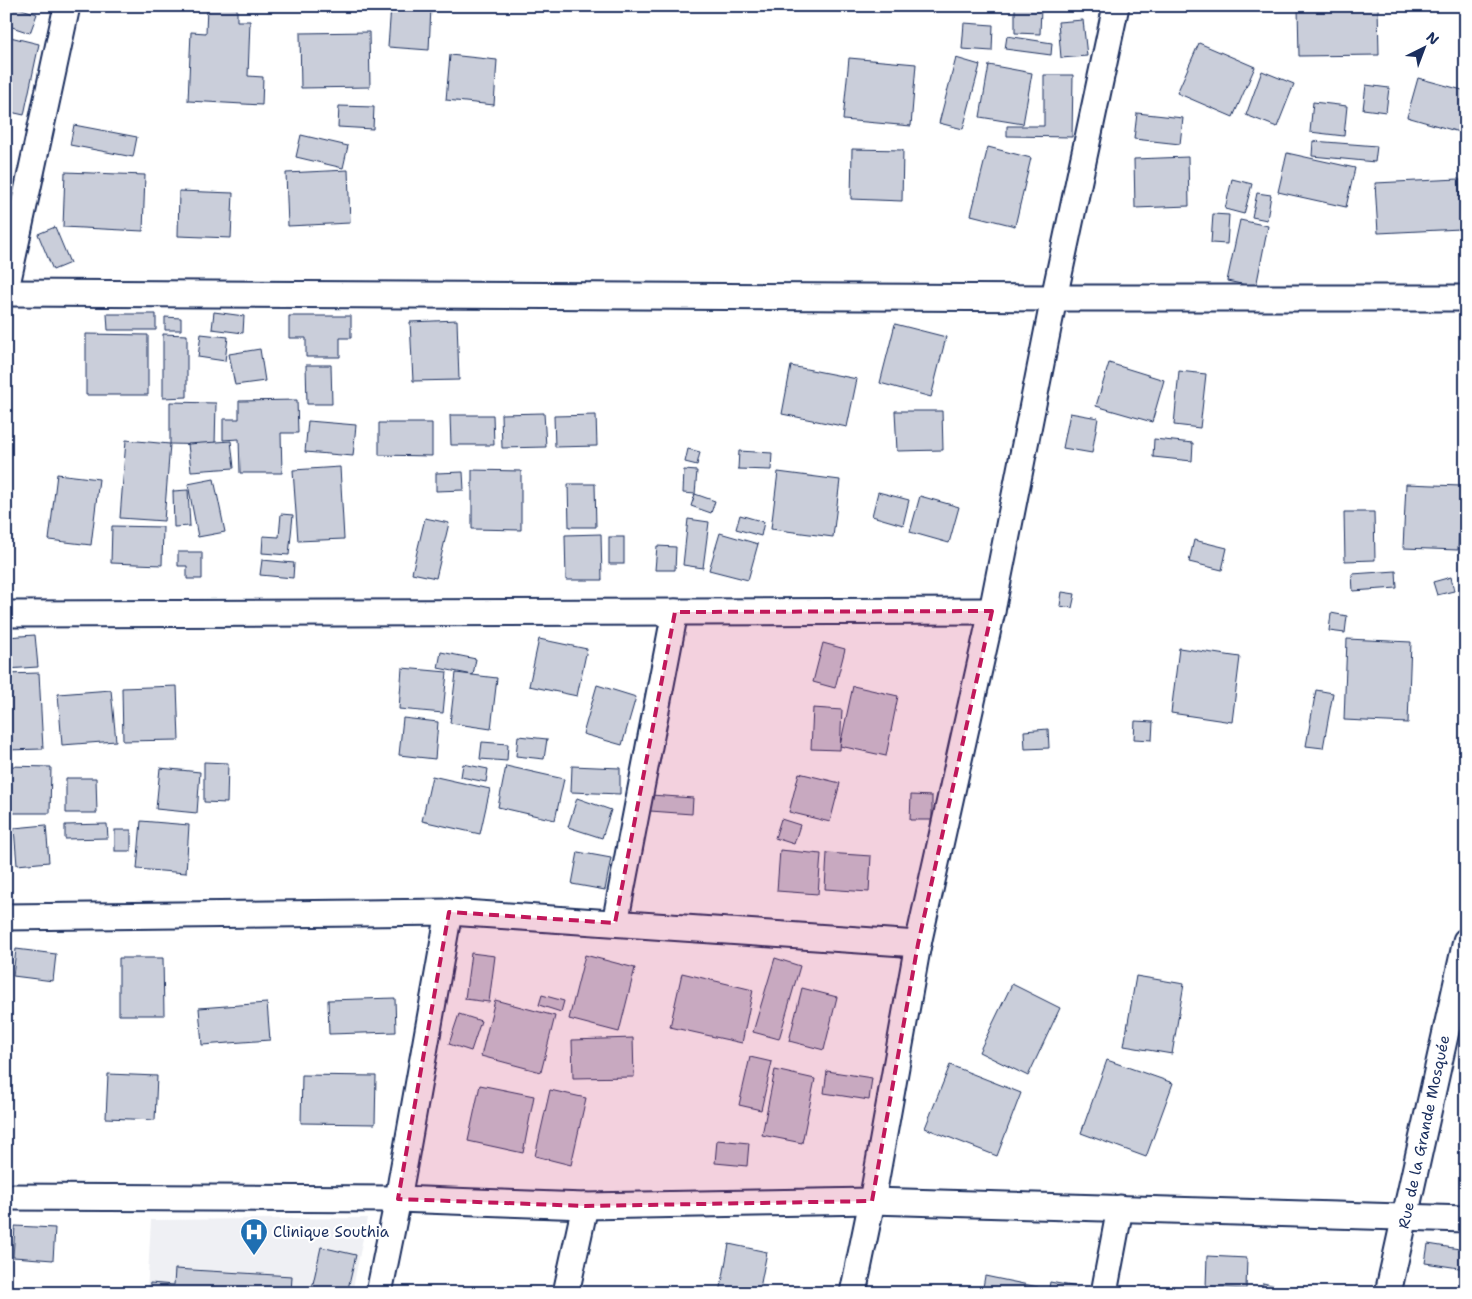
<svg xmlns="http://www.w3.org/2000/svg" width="1472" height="1299" font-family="'Shantell Sans',sans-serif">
<rect width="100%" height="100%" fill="#fff"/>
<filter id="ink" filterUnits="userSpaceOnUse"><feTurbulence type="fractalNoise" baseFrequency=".02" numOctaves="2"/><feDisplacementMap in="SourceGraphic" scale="10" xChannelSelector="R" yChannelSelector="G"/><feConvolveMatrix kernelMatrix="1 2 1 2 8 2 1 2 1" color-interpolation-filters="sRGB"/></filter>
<g filter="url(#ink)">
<path fill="#eff0f4" d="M367 1218 352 1293H147L151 1220Z"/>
<g fill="#caceda" stroke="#1b2f5e">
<path d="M6 6H13L37 14 30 33 6 25Z"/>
<path d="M207 6 237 8V21H250L248 76 263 77 262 105 188 101 191 32 206 33Z"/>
<path d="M391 6 431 7 429 50 388 47Z"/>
<path d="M1378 6 1379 55 1299 56 1298 7Z"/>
<path d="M1015 7 1041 8 1040 34 1015 33Z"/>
<path d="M1083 20 1087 56 1061 58 1058 22Z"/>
<path d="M964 23 993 25 992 51 962 49Z"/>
<path d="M369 32 370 87 301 88 300 33Z"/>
<path d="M6 36 39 44 24 115 6 111Z"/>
<path d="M1007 36 1052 43 1051 55 1005 49Z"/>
<path d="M1199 43 1255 67 1233 117 1177 93Z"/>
<path d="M450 55 497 60 494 105 446 100Z"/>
<path d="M849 58 916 64 911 126 843 120Z"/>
<path d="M956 58 980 65 963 129 939 123Z"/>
<path d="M989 65 1032 73 1023 124 980 117Z"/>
<path d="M1262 71 1294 84 1277 127 1246 115Z"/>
<path d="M1044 75H1073L1072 137 1007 136V126H1044Z"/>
<path d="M1418 78 1466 91V134L1407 117Z"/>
<path d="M1366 85 1389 88 1386 112 1363 109Z"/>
<path d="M1313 102 1347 106 1344 136 1310 132Z"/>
<path d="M339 106 374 107 373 129 338 127Z"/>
<path d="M1137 113 1183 118 1180 144 1134 139Z"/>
<path d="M74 125 137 137 133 157 70 145Z"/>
<path d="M301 135 348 146 343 168 296 157Z"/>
<path d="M1313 141 1377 146 1375 162 1312 156Z"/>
<path d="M988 147 1031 158 1015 226 971 215Z"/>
<path d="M852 149 903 150 902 201 851 199Z"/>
<path d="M1287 153 1355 168 1346 207 1278 192Z"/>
<path d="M1188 157 1189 206 1135 208 1134 159Z"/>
<path d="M348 170 350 223 288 226 286 173Z"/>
<path d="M65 172 145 175 143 231 63 227Z"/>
<path d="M1232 179 1252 184 1244 214 1225 209Z"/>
<path d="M1459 179 1461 229 1378 233 1375 183Z"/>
<path d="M179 191 233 193 231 238 178 236Z"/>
<path d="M1257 193 1271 195 1267 220 1252 217Z"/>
<path d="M1213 214 1229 215 1227 244 1211 243Z"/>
<path d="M1240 220 1268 226 1256 287 1227 281Z"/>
<path d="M55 227 70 263 53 270 38 234Z"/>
<path d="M214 312 244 316 243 333 212 329Z"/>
<path d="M107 314H156V330H108Z"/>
<path d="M289 316H351V338H340V357H306V338H289Z"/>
<path d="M165 317 181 318V330H165Z"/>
<path d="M457 320 459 380 413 381 410 322Z"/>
<path d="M895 324 946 337 931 397 880 383Z"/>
<path d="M86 334 148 335V395H86Z"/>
<path d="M163 334 187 335V397L163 398Z"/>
<path d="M201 334 228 337 225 361 198 357Z"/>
<path d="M260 349 265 381 235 385 229 354Z"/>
<path d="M1109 363 1164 380 1152 422 1096 406Z"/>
<path d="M306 365H331L332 404H307Z"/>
<path d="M791 366 857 379 847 427 782 414Z"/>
<path d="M1179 371 1206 374 1200 428 1174 425Z"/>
<path d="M297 400 298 433H281L282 473H240L239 439 223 440V419H239V401Z"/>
<path d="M170 402 216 403 215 445 170 444Z"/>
<path d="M895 411H942L943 450 897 451Z"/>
<path d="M544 413 546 447 502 448 501 414Z"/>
<path d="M1070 413 1098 418 1092 453 1063 448Z"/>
<path d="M450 415H493L494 445H451Z"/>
<path d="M596 415 597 446 555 447 554 416Z"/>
<path d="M308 421 356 425 353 456 305 452Z"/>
<path d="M379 423H432V456L379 455Z"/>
<path d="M1154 439 1193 443 1192 461 1153 457Z"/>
<path d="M126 440 170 444 164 521 120 518Z"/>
<path d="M231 441 234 468 191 471 188 444Z"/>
<path d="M688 449 700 452 697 465 685 462Z"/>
<path d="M739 451 772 453 771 470 738 469Z"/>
<path d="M340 467 344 539 298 541 293 470Z"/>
<path d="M472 470 521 471V530L472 529Z"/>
<path d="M684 470 697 471 695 494 683 493Z"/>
<path d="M463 472 464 490 436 491V473Z"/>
<path d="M778 472 840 480 833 537 771 529Z"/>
<path d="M57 474 99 479 91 545 49 540Z"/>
<path d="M214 479 225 532 198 537 188 484Z"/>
<path d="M568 484H595L596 527H569Z"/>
<path d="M1406 484 1461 486 1458 550 1403 548Z"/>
<path d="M188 490 190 526 174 527 173 491Z"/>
<path d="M878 492 909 500 903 525 872 516Z"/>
<path d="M695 494 715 501 711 513 691 506Z"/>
<path d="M920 496 959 507 949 543 910 532Z"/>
<path d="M1344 512H1374L1375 560 1345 561Z"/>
<path d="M281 514 293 515 289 555 262 553 263 536 279 537Z"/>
<path d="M740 515 764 522 761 536 736 529Z"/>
<path d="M425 518 449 523 436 578 412 573Z"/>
<path d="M688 519 709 522 703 568 683 565Z"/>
<path d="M112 526 163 527 162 565 111 563Z"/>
<path d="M720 533 758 544 748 580 709 570Z"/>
<path d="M601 534 602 580H566L565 535Z"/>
<rect x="609" y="537" width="15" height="27"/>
<path d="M1194 540 1227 548 1222 570 1189 562Z"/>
<path d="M657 546 676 547 675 570H655Z"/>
<path d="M178 552H202V579H187V566H178Z"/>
<path d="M262 560 294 563 293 578 260 575Z"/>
<path d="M1396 571 1397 588 1353 591 1352 574Z"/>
<path d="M1451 577 1454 591 1437 595 1433 582Z"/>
<path d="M1062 592 1075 594 1072 608 1060 606Z"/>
<path d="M1331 613 1347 616 1345 633 1329 631Z"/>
<path d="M35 635 38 667 6 669V637Z"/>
<path d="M539 639 587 649 577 696 529 686Z"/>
<path d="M1347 639 1411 642 1408 723 1344 720Z"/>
<path d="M823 643 845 649 835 688 813 682Z"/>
<path d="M1179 648 1240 657 1232 722 1171 713Z"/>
<path d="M441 652 476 659 473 675 438 668Z"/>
<path d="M402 668 447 672 443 713 399 709Z"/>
<path d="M39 673 43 749 6 750V674Z"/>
<path d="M456 673 497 678 491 729 450 723Z"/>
<path d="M597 685 636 697 622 745 583 734Z"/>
<path d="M177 686 179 740 123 741 122 688Z"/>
<path d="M853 686 898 696 886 756 840 746Z"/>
<path d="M111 690 116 741 62 745 58 694Z"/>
<path d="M1316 690 1333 693 1323 748 1306 746Z"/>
<path d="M813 708 842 710 840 750 811 749Z"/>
<path d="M403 718 438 722 435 759 399 755Z"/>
<path d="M1135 721 1153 722 1152 740 1134 739Z"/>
<path d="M1048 729 1049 748 1025 749 1024 731Z"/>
<path d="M518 736 547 739 544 759 516 756Z"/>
<path d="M482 742 508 744 507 761 480 759Z"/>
<path d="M204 762 228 763 227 803 204 802Z"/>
<path d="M463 764 488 769 486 782 461 777Z"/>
<path d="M8 766 51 767 50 813H7Z"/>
<path d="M506 766 564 779 555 820 498 807Z"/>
<path d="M572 766 620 768V794L571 792Z"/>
<path d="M160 768 200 772 197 813 156 809Z"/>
<path d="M799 773 840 783 830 822 789 812Z"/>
<path d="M432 776 490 789 480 834 422 821Z"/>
<path d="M66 778H96L97 813H66Z"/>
<path d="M651 795 693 798 692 814 650 811Z"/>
<path d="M911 795 932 796V820H910Z"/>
<path d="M577 798 611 810 602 838 568 827Z"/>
<path d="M781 819 800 825 794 844 775 838Z"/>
<path d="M141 821 189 825 186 873 137 869Z"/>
<path d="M107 824 108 838 65 839V825Z"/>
<path d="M46 825 49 862 17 865 14 828Z"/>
<rect x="115" y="830" width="16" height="21"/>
<path d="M780 850 821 854 818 894 777 891Z"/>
<path d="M578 852 611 858 605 890 572 884Z"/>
<path d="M827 853 871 856 869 892 825 889Z"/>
<path d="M16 949 56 954 53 981 13 976Z"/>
<path d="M471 953 495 956 489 1002 465 999Z"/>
<path d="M585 955 635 968 619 1032 569 1019Z"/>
<path d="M119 958H163L164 1015H119Z"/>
<path d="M775 958 800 966 779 1039 753 1032Z"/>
<path d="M682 973 753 990 742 1043 670 1027Z"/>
<path d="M1136 976 1184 984 1172 1054 1124 1046Z"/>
<path d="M1012 984 1060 1008 1028 1076 979 1052Z"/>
<path d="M802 988 837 997 824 1050 789 1041Z"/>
<path d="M542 995 564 1001 561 1012 539 1005Z"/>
<path d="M395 998 396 1032 329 1034 328 1000Z"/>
<path d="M495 1000 555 1016 541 1072 481 1056Z"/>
<path d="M267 1003 270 1040 202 1045 199 1008Z"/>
<path d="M459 1014 481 1021 471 1051 449 1044Z"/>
<path d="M633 1038 634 1077 573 1078 572 1040Z"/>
<path d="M750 1057 772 1062 761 1110 739 1105Z"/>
<path d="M1107 1060 1173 1083 1146 1157 1081 1133Z"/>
<path d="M950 1065 1021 1093 997 1156 925 1128Z"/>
<path d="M775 1070 815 1079 802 1143 762 1135Z"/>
<path d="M827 1071 872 1078 869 1100 824 1093Z"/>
<path d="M108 1074 157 1076 155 1120 106 1118Z"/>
<path d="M302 1075 376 1076 375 1124 301 1123Z"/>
<path d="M480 1085 534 1096 523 1153 468 1141Z"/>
<path d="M550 1090 586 1098 571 1165 535 1156Z"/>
<path d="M717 1140 749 1143 747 1166 715 1163Z"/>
<path d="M15 1226 55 1228 53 1260 13 1257Z"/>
<path d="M729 1244 767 1252 759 1293H720Z"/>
<path d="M1428 1244 1466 1250V1269L1425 1263Z"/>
<path d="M321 1247 356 1255 347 1293H311Z"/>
<path d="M1207 1256 1247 1258 1246 1289 1206 1287Z"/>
<path d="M175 1269 292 1276 291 1293H149L150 1283 174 1285Z"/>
<path d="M985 1276 1038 1287 1037 1293H982Z"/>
<path d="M1050 1282 1077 1287 1076 1293H1048Z"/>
<path d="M1263 1283 1298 1291V1293H1261Z"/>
</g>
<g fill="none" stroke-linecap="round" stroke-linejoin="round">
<g stroke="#1b2f5e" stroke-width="29">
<g id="minor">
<path d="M6 289 67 6"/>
<path d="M6 293 1054 298 1116 6"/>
<path d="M6 614 992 611"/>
<path d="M6 917 449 912 918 944"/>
<path d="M615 923 675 612"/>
<path d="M6 1197 398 1199 585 1206 872 1201 1466 1219"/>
<path d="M379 1293 398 1199 449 912"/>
<path d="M566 1293 585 1206"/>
<path d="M853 1293 872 1201 918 944 992 611 1054 298H1466"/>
<path d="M1104 1293 1120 1208"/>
<path d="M1388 1293 1466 941"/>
</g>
</g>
<use href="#minor" stroke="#fff" stroke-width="25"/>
</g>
</g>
<path fill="#c2185b" fill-opacity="0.2" stroke="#c2185b" stroke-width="4" stroke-dasharray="10 6" stroke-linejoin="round" d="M992 611 918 944 872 1201 585 1206 398 1199 449 912 615 923 675 612Z"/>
<defs>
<g id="hospital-pin" transform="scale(1.4375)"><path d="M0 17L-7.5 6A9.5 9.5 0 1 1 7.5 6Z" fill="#1f6fb2" stroke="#fff"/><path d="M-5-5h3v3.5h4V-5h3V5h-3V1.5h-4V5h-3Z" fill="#fff"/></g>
</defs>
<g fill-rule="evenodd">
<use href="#hospital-pin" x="254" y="1232"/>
</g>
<g text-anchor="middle" stroke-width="4.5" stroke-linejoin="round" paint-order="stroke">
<g font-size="15" fill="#1b2f5e" stroke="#fff">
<text transform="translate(1424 1132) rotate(-78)" y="5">Rue de la Grande Mosquée</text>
</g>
<g font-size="15" fill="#1b2f5e" stroke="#fff" text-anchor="start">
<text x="273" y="1237">Clinique Southia</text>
</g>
</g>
<rect width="1472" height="1299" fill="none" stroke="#fff" stroke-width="25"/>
<rect x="12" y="12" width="1447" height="1274" fill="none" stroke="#1b2f5e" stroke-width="2" filter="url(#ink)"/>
<g transform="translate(1424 48) rotate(42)" stroke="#ffffff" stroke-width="4" paint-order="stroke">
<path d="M0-4L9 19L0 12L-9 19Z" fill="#1b2f5e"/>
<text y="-8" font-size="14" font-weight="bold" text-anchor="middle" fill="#1b2f5e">N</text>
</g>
</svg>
